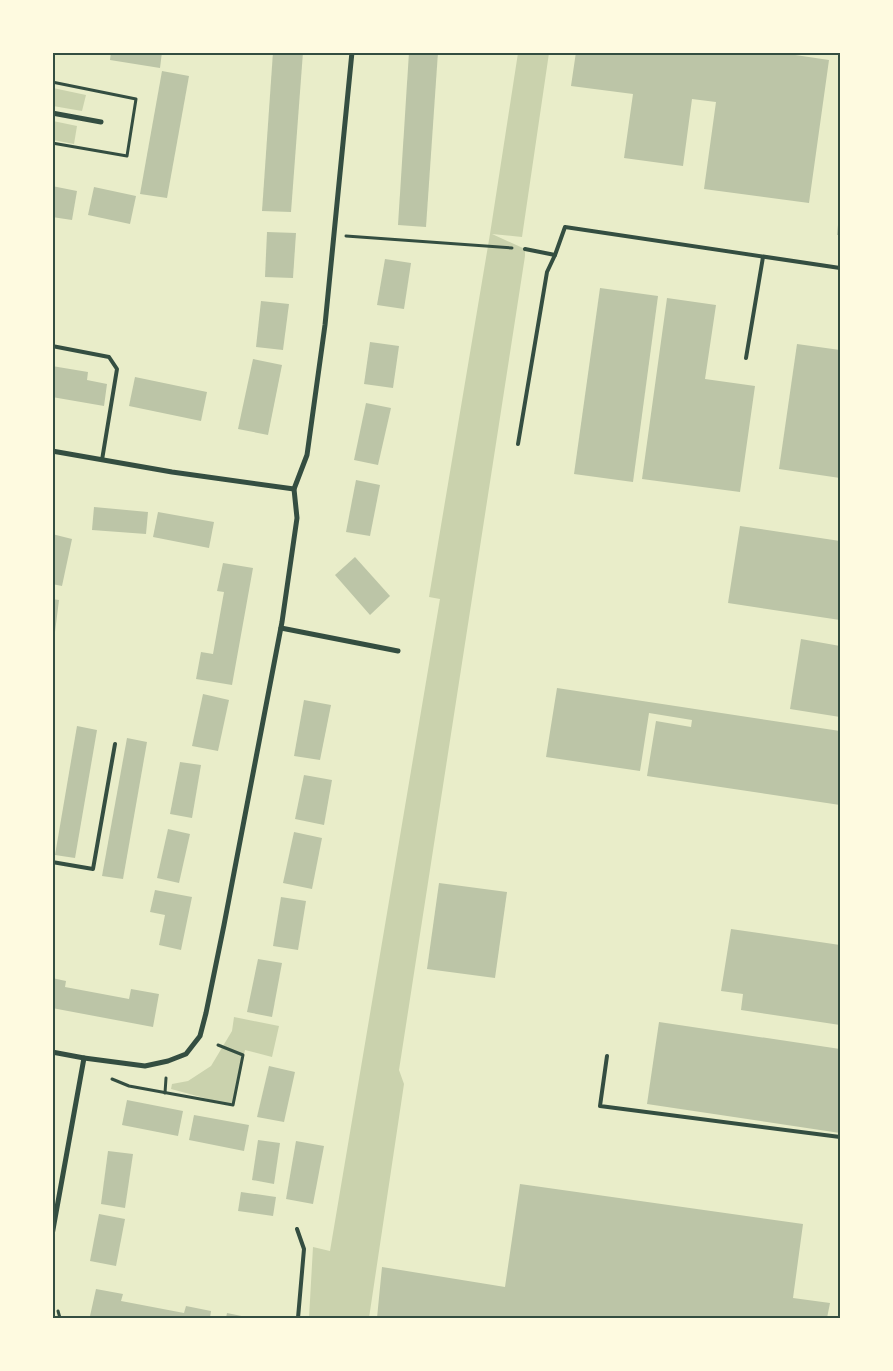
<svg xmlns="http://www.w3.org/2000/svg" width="893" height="1371" font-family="Montserrat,sans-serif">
<rect width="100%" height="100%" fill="#e9edc9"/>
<g fill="#cad2ad">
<path d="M518 53H549L522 237 492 234 525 249V256L399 1070 404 1084 369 1318H309L313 1247 330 1251 440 599 429 597 490 234Z"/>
<path d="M53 88 86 95 82 111 53 106Z"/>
<path d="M53 121 77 126 74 144 53 140Z"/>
<path d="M234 1017 279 1026 272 1057 245 1050 234 1106 171 1089 172 1084 188 1081 211 1066 232 1031Z"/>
</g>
<g fill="#bcc5a7">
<path d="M111 52H162L160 68 110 60Z"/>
<path d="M273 52H303L291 212 262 211Z"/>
<path d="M409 52H438L426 227 398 225Z"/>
<path d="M576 52H775L829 60 809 203 704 189 716 102 692 99 683 166 624 158 633 94 571 86Z"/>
<path d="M162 71 189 76 167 198 140 194Z"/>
<path d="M52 186 77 191 72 220 52 217Z"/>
<path d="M94 187 136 196 130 224 88 215Z"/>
<path d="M839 215H840V235H837Z"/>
<path d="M267 232 296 233 293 278 265 277Z"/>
<path d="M385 259 411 263 404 309 377 305Z"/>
<path d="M600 288 658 296 633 482 574 474Z"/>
<path d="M667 298 716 305 705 379 755 386 740 492 642 479Z"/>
<path d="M261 301 289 304 283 350 256 347Z"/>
<path d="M370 342 399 346 393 388 364 384Z"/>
<path d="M797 344 840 350V478L779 469Z"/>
<path d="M253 359 282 365 268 435 238 429Z"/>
<path d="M52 366 88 372 87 380 107 384 104 406 52 397Z"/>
<path d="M135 377 207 392 201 421 129 406Z"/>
<path d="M366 403 391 408 378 465 354 460Z"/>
<path d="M356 480 380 485 370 536 346 532Z"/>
<path d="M94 507 148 512 146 534 92 530Z"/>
<path d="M158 512 214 522 209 548 153 537Z"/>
<path d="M740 526 840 541V620L728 603Z"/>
<path d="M52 534 72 539 62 586 52 584Z"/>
<path d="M355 557 390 596 370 615 335 575Z"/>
<path d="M223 563 253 568 232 685 196 679 201 652 213 654 224 592 217 591Z"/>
<path d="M52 599 59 600 54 640H52Z"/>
<path d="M801 639 840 646V717L790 709Z"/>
<path d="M557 688 840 731V805L647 776 656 721 691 727 692 720 649 713 640 771 546 757Z"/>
<path d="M203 694 229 700 218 751 192 746Z"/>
<path d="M304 700 331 705 320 760 294 756Z"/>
<path d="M77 726 97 730 75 858 55 855Z"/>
<path d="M127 738 147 742 123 879 102 876Z"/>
<path d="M180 762 201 765 192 818 170 814Z"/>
<path d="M304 775 332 780 324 825 295 819Z"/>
<path d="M168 829 190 834 179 883 157 878Z"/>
<path d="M294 832 322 838 312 889 283 883Z"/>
<path d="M439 883 507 892 495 978 427 969Z"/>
<path d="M155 890 192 897 181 950 159 945 165 915 150 912Z"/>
<path d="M281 897 306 901 298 950 273 946Z"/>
<path d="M731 929 840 945V1025L741 1010 743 994 721 991Z"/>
<path d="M258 959 282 963 272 1017 247 1012Z"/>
<path d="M52 978 66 981 65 987 129 999 131 989 159 994 153 1027 52 1008Z"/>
<path d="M659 1022 840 1049V1133L647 1104Z"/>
<path d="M269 1066 295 1072 284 1122 257 1117Z"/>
<path d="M127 1100 183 1111 178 1136 122 1125Z"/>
<path d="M194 1115 249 1125 244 1151 189 1140Z"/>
<path d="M258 1140 280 1143 274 1184 252 1180Z"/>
<path d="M296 1141 324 1146 313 1204 286 1199Z"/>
<path d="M108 1151 133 1154 125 1208 101 1204Z"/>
<path d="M520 1184 803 1224 793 1298 830 1303 827 1318H377L382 1267 505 1287Z"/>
<path d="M241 1192 276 1197 273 1216 238 1211Z"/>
<path d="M99 1214 125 1219 116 1266 90 1261Z"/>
<path d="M96 1289 123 1294 121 1301 184 1313 186 1306 211 1311 210 1318H102L90 1316Z"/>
<path d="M227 1313 251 1318H226Z"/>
</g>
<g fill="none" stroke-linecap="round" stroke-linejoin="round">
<g stroke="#344e41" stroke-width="3">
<path d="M52 82 136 99 127 156 52 143"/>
<path d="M346 236 512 248"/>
<path d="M112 1079 129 1086 233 1105 243 1055 218 1045"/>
<path d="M165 1093 166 1078"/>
<path d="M58 1311 60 1318"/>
</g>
<g stroke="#344e41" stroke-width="4">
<path d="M525 249 555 255 565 227 840 268"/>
<path d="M52 346 109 357 117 369 102 460"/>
<path d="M746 358 763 257"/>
<path d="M518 444 547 272 555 255"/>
<path d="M52 862 93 869 115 744"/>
<path d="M607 1056 600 1106 840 1137"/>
<path d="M297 1229 304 1249 298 1318"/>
</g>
<g stroke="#344e41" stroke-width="5">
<path d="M52 113 101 122"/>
<path d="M52 451 172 472 294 489"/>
<path d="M281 628 398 651"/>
<path d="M52 1052 84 1058 145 1066 168 1061 186 1054 200 1036 206 1013 224 925 282 622 297 518 294 489 307 455 325 325 352 52"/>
<path d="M52 1235 84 1058"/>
</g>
</g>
<rect width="893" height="1371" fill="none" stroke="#fefae0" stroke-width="108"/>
<rect x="54" y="54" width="785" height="1263" fill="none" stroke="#344e41" stroke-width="2"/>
</svg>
